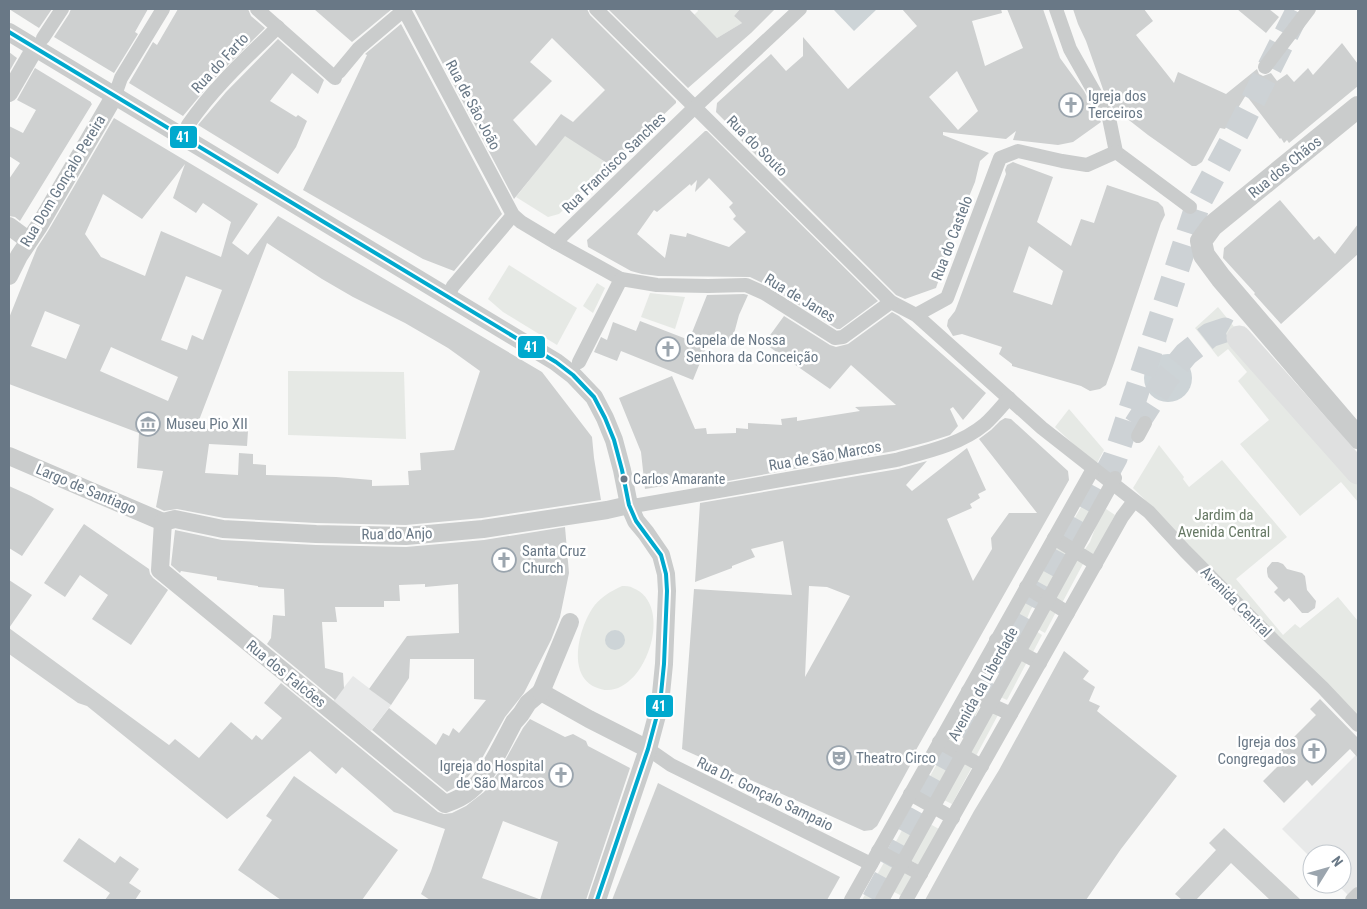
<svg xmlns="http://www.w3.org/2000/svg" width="1367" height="909" font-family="'Roboto Condensed',sans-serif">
<rect width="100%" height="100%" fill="#f8f8f7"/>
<g fill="#e8e9e9">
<path d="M353 676 391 705 371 731 333 701Z"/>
<path d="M1358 753V888L1349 896 1337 884H1342V854H1312V859L1282 829Z"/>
</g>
<g fill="#e6e9e5">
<path d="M697 9H740L734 16 742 23 717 38 694 15 698 11Z"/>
<path d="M565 135 610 165 559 214 548 217 516 197Z"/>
<path d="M509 265 577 308 557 345 503 312 488 299Z"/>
<path d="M597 283 605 288 593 313 583 306Z"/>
<path d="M650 293 685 297 675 329 641 317Z"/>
<path d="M1218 307 1358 479V502L1341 482 1300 516 1240 444 1269 420 1238 381 1247 372 1228 349 1218 357 1195 328Z"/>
<path d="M288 371 404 372 406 439 288 435Z"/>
<path d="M1069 409 1104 450 1096 465 1055 427Z"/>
<path d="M1159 445 1184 477 1183 479 1189 487 1222 460 1287 537 1236 579 1283 635 1295 624 1300 628 1338 597 1358 621V718L1287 648 1159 514 1133 488Z"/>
<path d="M1088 495 1097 502 1071 545 1062 540Z"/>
<path d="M1106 509 1115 515 1093 558 1083 552 1090 542 1099 518Z"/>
<path d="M1058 544 1068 549 1053 578 1043 592 1034 586Z"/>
<path d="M1077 557 1084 562 1061 605 1053 600Z"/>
<path d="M622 586C625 586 630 586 633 588 679 606 640 709 595 687 567 674 579 629 592 609 599 598 611 591 622 586Z"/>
<path d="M1029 595 1037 601 1031 609 1026 621 1017 617Z"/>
<path d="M1049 607 1056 612 1045 633 1036 628Z"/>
<path d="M1016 619 1024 625 1016 645 1005 639Z"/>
<path d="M1036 631 1042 635 1032 654 1024 651Z"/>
<path d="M999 648 1010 653 992 679 987 690 979 686Z"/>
<path d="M1021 657 1028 660 1007 700 998 696Z"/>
<path d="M972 698 981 703 976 715 955 745 947 742Z"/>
<path d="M991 709 999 713 976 756 967 752Z"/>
<path d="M945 750 955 755 935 790 925 785Z"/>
<path d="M964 762 972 767 952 804 944 800Z"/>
<path d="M909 817 919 822 901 857 891 851Z"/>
<path d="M930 824 939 829 919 865 910 860Z"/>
<path d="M886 859 895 864 882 886 874 880Z"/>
<path d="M906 870 914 874 902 896 894 892Z"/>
<path d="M871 884 880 889 875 900H862Z"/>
</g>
<g fill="#cdd4d7">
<path d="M833 9H877L854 31Z"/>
<circle cx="1168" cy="378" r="24"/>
<circle cx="615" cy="640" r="10"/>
</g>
<g fill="#ced0d0" fill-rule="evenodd">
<path d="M9 9H52L39 28Z"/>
<path d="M71 9H148L135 32 138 34 114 73 54 37 69 14Z"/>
<path d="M178 9H248L251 16 265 28 213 80 183 116 129 83 153 42 157 45Z"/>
<path d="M314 9H392L352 42Z"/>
<path d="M414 9H587L590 15 676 101V103L610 165 565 136 514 199ZM552 38 605 90 573 122 561 114 536 146 513 120 552 81 530 62Z"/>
<path d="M608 9H689L717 38 742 23 734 16 740 9H775L751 33 688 88Z"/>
<path d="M902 9H1001L1002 13 972 21 985 66 1023 48 1007 9H1043L1060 58 1084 91 1101 122 1073 142 1058 145 1013 140 1016 131 1006 139 943 132V135L989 153 980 161 975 182 957 226 936 288 905 299 896 295 732 131H735L716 112 717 103 771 54 786 71 803 56V37L848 89 917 26ZM957 71 978 111 958 130 929 97Z"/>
<path d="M1073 9H1144L1153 21 1136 35 1174 83 1178 72 1226 94 1257 69 1259 74 1263 76 1271 73 1277 81 1287 74 1294 82 1308 68 1313 75 1342 43 1358 64V86L1289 143 1287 140 1284 143 1281 138 1280 139 1246 95 1225 129 1220 128 1202 162 1196 166H1192L1148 135 1125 117 1119 109 1115 112 1104 92 1086 41 1078 24Z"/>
<path d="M1237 9H1269L1279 17 1266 33Z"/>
<path d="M401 24 502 214 454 271 423 259 303 190 367 55 365 54Z"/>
<path d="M278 39 324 80 318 94 292 73 270 101 296 117 298 115 307 121 296 147 278 174 198 125 226 92Z"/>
<path d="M9 52 17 58 9 72Z"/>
<path d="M35 68 91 102V103L92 104 20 221 15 217 9 216V179L20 163 9 156V126L23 133 36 110 17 100Z"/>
<path d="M114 118 258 204 232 243 248 255 278 216 542 372 592 437 594 458 601 500 482 518 406 525 316 523 224 518 177 509 164 511 156 507 163 471 137 468 139 433 9 384V318L37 248 48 231ZM185 164 173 198 196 213 203 203 231 222 221 257 161 231 145 276 101 257 85 234 103 194 142 219ZM267 243 322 279 353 297 405 323 448 348 480 371 454 450 420 453 421 470 408 471 409 485 372 486V480L336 477 266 475V465L253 464V454L239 453 238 475 205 473 209 444 247 446 248 431 196 428ZM186 276 222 290 203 340 192 335 187 350 161 340ZM45 311 80 325 66 359 31 346ZM111 347 178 377 168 401 100 371Z"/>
<path d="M705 131H707L878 301 840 329H837L769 286 750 277 658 276 642 274 631 271 588 247 587 240ZM709 178 733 203 729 207 736 216 733 219 746 232 729 247 687 233 686 237 670 234 665 258 637 234 654 210 657 212 690 184 691 186 697 180 695 192Z"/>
<path d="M1013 162 1053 177 1037 222 1071 246 1081 219 1094 223 1107 185 1158 202 1163 207 1165 215 1161 223 1114 363 1106 385 1100 389 1090 391 1081 386 1012 366V364L999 354 1002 347 962 334 953 336 947 326 948 320 955 311 957 306 1006 174 1005 170 1007 165ZM1029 246 1063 271 1052 305 1013 292Z"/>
<path d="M1280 200 1314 240 1319 236 1335 254 1358 224V254L1281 324 1254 294 1255 293 1223 258 1224 248Z"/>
<path d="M744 294 748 295 739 315 732 341 719 336 716 346 708 343 693 380 621 351 617 361 594 352 601 337 607 340 613 322 636 331 640 321 689 340 707 295Z"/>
<path d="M892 312 899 316 986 393 963 420 953 407 950 409 958 426 950 435 928 442 894 451 700 486 699 480 645 489 641 452 619 398 672 376 695 429 706 428 707 434 736 433V428L748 429V423L782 425 781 419 797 417V421L860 411 855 407 896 405 851 365 830 389 768 346 772 340 768 338 784 316 830 345 836 347 848 344Z"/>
<path d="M1005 418 1011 419 1068 471 1069 480 916 750 918 751 877 826 872 830 864 831 682 749 694 589 792 595 783 541 751 549 755 557 732 566V568L695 582 700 503 898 469 927 461 906 485 912 491 967 448 986 490 978 494 980 498 970 504 972 508 947 519 973 581 992 549 991 538 1009 513H1037L979 439 991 430 1000 421ZM809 586 827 587 850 596 805 677Z"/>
<path d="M9 486 31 496 54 509 22 556 9 548Z"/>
<path d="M84 524 149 569 150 574 153 578 168 590 131 645 92 619 108 595 80 575 65 597 44 583Z"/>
<path d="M565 527 569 573 560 617 551 640 524 693 505 717 480 762 463 783 447 792 372 730 389 708 436 745 443 733 449 736 453 728 459 733 486 700 474 699V659H410L409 678 391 705 369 689 407 636 459 633 458 584 425 587V584L399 585 400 601H384V607H335L337 622H322L325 668 343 673 344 688 335 700 267 644 271 638 273 615 285 616 284 589 258 587V586L217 580V577L181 571 180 573 171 565 175 530 222 540 316 545 406 547 484 540Z"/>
<path d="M1272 562H1278L1283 564 1287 569 1302 573 1305 576 1307 590 1316 601 1315 608 1308 613H1302L1289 598 1284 602 1274 592 1278 588 1268 577 1267 572V568Z"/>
<path d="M9 580 32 595 9 628Z"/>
<path d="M9 628 169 745 175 739 199 758 231 722 252 740 256 735 262 740 282 718 264 703 281 683 438 812 444 814 452 813 466 806 484 792 498 773 523 728 530 719 565 737 573 734 586 741 588 746 630 768 586 900H540L558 842 503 821 482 878 539 899V900H430L421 894 431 871 445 829 394 812 342 767 336 774 310 751 227 819 87 706 78 703 9 654Z"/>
<path d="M1064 651 1089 671 1083 679 1095 687 1089 701 1100 706 1097 711 1177 776 1121 849 1086 900H925L974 811 999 770Z"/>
<path d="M1320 699 1358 738V758L1350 749 1312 786 1307 780 1284 803 1263 781 1285 759 1279 752 1316 715 1310 709Z"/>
<path d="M294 776 398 850 362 900H281L238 870 272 820 266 816Z"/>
<path d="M658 783 840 877 827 900H612Z"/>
<path d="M1224 828 1301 900H1270L1231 863 1196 900H1182L1175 894 1216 850 1209 843Z"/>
<path d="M79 838 115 863 120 856 139 869 129 883 141 891 135 900H105L110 893 63 861Z"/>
</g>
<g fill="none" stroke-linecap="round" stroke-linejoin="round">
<g stroke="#cdd2d5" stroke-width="25" stroke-dasharray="25 12" stroke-linecap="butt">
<path d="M1136 425 1167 377 1186 354 1210 335 1225 330 1239 338"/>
<path d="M874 900 1115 458 1198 204 1238 130 1299 9"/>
</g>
<g stroke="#cacccc" stroke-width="14">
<path d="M257 9 335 78"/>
<path d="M596 9 891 302 916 315 1042 428 1149 512 1185 551 1273 640 1323 688 1358 725"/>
<path d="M1056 9 1070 49 1109 118 1116 152 1190 207"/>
<path d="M404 10 513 215 521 222 556 243 621 279"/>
<path d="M43 38 62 9"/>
<path d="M1265 67 1309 9"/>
<path d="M339 72 359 48 405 9"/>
<path d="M115 95 121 78 163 9"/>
<path d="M188 125C213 88 246 58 278 27"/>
<path d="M556 243 563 235 695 107 800 9"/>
<path d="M447 297 453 286 513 215"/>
<path d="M916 315 947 298 1000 158 1018 151 1062 161 1087 165 1116 152"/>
<path d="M579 362 621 279 657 285 708 286 746 285 764 293 835 338 843 337 891 302"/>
<path d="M1138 436 1145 423"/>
<path d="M629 505H639L896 460C926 452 960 445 985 424 994 416 1001 407 1009 398"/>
<path d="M1054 538 1096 564"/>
<path d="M1026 587 1068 613"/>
<path d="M996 640 1040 663"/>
<path d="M968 691 991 705 1011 714"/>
<path d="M939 742 982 766"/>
<path d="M648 749 671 765 871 864"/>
<path d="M910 794 953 818"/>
<path d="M878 851 921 874"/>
<path d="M851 900 1093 469"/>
<path d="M882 900 1115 478"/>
<path d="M906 900 1122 517 1134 501"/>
<path d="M1352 900 1358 894"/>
</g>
<g stroke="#cacccc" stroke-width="18">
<path d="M9 32 556 362 573 375 594 397 605 418 614 440 622 470 629 505 636 521 646 533 661 555 666 574 667 591 664 664 660 704 648 749 597 900"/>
<path d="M9 93 35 48"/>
<path d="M9 226 28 240"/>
<path d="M9 276 19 256 39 226 115 95"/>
<path d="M9 456 163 522"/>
<path d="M163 522 160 570 445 804C454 801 463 797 470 791 489 775 502 744 514 722L521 714 528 703 541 692"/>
<path d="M163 522 175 519 223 529 316 534 406 536 483 529 607 510 629 505"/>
<path d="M541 692 589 719 648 749"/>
<path d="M541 692 570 622"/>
</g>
<path stroke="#cacccc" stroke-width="22" d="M1358 107 1212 226 1201 241 1204 255 1221 278 1358 438"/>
<path stroke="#dfe0e0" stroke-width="25" d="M1239 338 1358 472"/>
<g stroke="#fff" stroke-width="8">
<path id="bus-1" d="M9 32 556 362 573 375 594 397 605 418 614 440 622 470 629 505 636 521 661 555 666 574 667 591 664 664 660 704 648 749 597 900"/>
</g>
<use href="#bus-1" stroke="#00a9ce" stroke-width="4"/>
</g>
<defs>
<g id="church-ring" transform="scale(1.25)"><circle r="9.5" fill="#fff" stroke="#9ba5ae" stroke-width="1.5"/><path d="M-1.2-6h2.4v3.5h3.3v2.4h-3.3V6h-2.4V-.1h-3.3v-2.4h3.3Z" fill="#9ba5ae"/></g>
<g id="museum-ring" transform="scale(1.25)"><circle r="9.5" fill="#fff" stroke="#9ba5ae" stroke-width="1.5"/><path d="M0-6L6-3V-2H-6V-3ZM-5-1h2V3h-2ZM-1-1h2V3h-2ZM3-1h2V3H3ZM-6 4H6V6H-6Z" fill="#9ba5ae"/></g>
<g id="theatre-ring" transform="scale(1.25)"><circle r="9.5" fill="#fff" stroke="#9ba5ae" stroke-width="1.5"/><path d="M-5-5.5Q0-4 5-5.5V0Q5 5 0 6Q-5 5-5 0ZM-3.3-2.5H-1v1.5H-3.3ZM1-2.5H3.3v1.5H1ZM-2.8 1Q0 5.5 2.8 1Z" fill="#9ba5ae"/></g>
</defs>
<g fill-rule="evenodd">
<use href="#church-ring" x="1071" y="105"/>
<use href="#church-ring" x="668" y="349"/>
<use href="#museum-ring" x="148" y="424"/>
<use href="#church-ring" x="504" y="560"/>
<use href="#church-ring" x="1314" y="751"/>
<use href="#theatre-ring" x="839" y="758"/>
<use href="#church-ring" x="561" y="775"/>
</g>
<circle fill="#697886" stroke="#fff" stroke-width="2" cx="624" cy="479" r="4.5"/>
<g text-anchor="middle" stroke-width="5" stroke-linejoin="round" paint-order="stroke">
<g font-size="14" fill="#697886" stroke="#fff" text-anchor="start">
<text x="633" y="484">Carlos Amarante</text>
</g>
<g font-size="15" fill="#697886" stroke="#fff">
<text transform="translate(220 63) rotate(-47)" y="5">Rua do Farto</text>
<text transform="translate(473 105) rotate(62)" y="5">Rua de São João</text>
<text transform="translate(757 146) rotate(45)" y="5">Rua do Souto</text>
<text transform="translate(614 163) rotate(-44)" y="5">Rua Francisco Sanches</text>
<text transform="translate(1285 167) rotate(-39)" y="5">Rua dos Chãos</text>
<text transform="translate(63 181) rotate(-59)" y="5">Rua Dom Gonçalo Pereira</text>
<text transform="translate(952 238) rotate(-69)" y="5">Rua do Castelo</text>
<text transform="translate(800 298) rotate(31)" y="5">Rua de Janes</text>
<text transform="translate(825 456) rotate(-10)" y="5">Rua de São Marcos</text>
<text transform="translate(86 489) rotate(23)" y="5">Largo de Santiago</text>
<text transform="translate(397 534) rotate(-1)" y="5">Rua do Anjo</text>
<text transform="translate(1236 602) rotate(45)" y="5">Avenida Central</text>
<text transform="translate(286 674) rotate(39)" y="5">Rua dos Falcões</text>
<text transform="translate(983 684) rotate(-61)" y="5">Avenida da Liberdade</text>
<text transform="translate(765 794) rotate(26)" y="5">Rua Dr. Gonçalo Sampaio</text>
</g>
<g font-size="15" fill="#697886" stroke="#fff" text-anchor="start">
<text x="1088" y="101">Igreja dos<tspan x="1088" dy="17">Terceiros</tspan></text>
<text x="686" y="345">Capela de Nossa<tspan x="686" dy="17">Senhora da Conceição</tspan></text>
<text x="166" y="429">Museu Pio XII</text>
<text x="522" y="556">Santa Cruz<tspan x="522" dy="17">Church</tspan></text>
<text x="1296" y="747" text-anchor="end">Igreja dos<tspan x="1296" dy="17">Congregados</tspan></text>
<text x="856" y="763">Theatro Circo</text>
<text x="544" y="771" text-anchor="end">Igreja do Hospital<tspan x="544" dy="17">de São Marcos</tspan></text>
</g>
<g font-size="15" fill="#667864" stroke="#fff">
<text x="1224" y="520">Jardim da<tspan x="1224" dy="17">Avenida Central</tspan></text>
</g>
</g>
<g stroke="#fff" stroke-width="2">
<rect x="169" y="125" width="29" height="24" rx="5" fill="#00a9ce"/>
<rect x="517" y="335" width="29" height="24" rx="5" fill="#00a9ce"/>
<rect x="645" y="694" width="29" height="24" rx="5" fill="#00a9ce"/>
</g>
<g font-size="14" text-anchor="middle" font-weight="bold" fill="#fff">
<text x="183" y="142">41</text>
<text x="531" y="352">41</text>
<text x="659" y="711">41</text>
</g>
<rect width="1367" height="909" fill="none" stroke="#697886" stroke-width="20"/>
<g transform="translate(1327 869) rotate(53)"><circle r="24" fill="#ffffff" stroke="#c3c9cf"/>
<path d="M0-4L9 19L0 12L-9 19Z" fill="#9ba5ae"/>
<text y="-8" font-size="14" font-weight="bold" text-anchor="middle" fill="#697886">N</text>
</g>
</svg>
